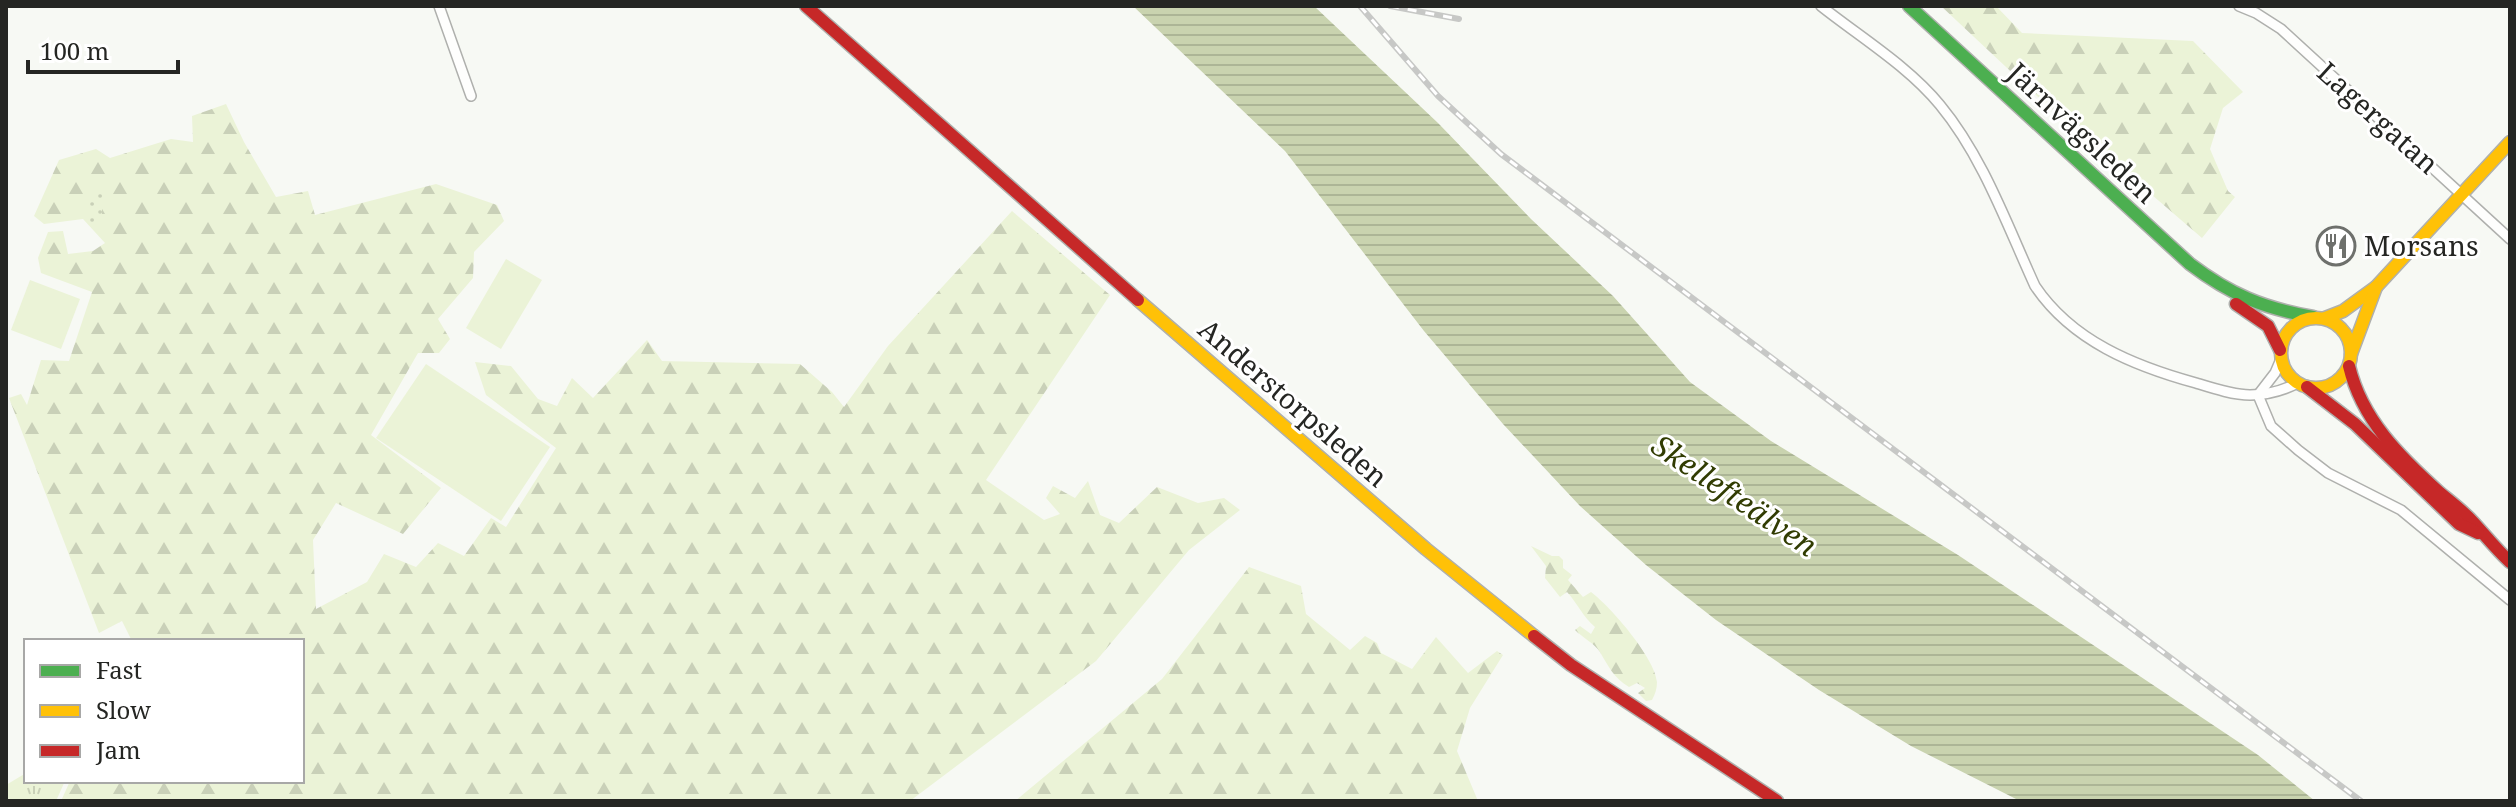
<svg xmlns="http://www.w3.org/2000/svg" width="2516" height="807" font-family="'Noto Serif',serif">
<defs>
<pattern id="grass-tufts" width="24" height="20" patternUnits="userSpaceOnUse" patternTransform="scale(2)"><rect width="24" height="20" fill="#ebf3d7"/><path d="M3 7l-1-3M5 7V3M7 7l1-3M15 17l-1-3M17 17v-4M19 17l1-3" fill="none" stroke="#c9d0b8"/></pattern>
<pattern id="forest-firs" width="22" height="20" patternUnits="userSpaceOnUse" patternTransform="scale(2)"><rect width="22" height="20" fill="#ebf3d7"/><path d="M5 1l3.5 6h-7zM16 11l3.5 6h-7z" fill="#c9d0b8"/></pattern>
<pattern id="park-dots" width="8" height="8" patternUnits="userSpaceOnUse" patternTransform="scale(2)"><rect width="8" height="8" fill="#ebf3d7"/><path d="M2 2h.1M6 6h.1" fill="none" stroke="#c9d0b8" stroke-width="1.8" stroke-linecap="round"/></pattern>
<pattern id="water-rules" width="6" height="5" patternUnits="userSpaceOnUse" patternTransform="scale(2)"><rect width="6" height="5" fill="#c9d3af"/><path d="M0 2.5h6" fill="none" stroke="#acb596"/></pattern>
</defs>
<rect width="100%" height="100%" fill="#f7f9f4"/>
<path fill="url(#grass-tufts)" d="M26 773V781H65L56 801H6V785Z"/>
<g fill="url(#forest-firs)">
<path d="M1941 6H1996L2022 33 2193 41 2243 92 2223 108 2210 149 2228 191 2235 197 2202 238 2037 96Z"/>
<path d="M226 104 244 142 276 197 308 191 315 215 436 184 497 205 504 221 474 252 473 278 438 319 450 339 439 353H418L371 435 441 488 403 534 336 503 313 540 316 609 367 582 384 554 416 567 438 543 464 556 491 518 506 527 556 448 486 395 475 362 511 366 538 399 557 406 572 378 593 398 647 340 662 361 800 364 832 392 844 407 888 346 1012 211 1110 295 986 480 1044 520 1060 514 1046 498 1053 486 1075 498 1088 481 1100 515 1119 523 1157 487 1198 503 1224 498 1240 510 1189 550 1096 661 910 801H61L70 781H302V641H132L122 621 99 633 9 398 21 394 27 405 41 360 69 361 92 292 41 273 38 258 48 232 63 231 68 254 93 251 105 243 83 219 44 224 34 216 59 160 96 149 110 158 171 139 193 142 192 116Z"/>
<path d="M1531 546 1552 556H1559L1563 560V568L1572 575 1568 580 1583 597 1591 592C1611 607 1655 658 1657 682 1657 689 1655 694 1652 700L1646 701 1638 693 1645 688 1637 683 1629 687C1614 678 1608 666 1600 652 1595 644 1582 637 1575 630L1580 626 1591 634 1595 627C1583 617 1578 604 1567 592L1560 597 1545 578 1546 566Z"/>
<path d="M1249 567 1301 586 1306 614 1350 650 1365 636 1377 643 1381 653 1412 669 1436 637 1468 673 1497 651 1503 655 1470 708 1457 751 1478 801H1015L1162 679Z"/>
</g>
<path fill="url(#park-dots)" d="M89 192H102V219L88 224Z"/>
<g fill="#ebf3d7">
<path d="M506 259 542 280 501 349 466 328Z"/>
<path d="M30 280 80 299 61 349 11 330Z"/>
<path d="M426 364 550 447 501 521 376 438Z"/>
</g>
<path fill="url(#water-rules)" d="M1133 6H1314L1438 123 1531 219 1613 296 1690 382 1771 441 1958 555 2258 755 2315 801H2020L1911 746 1819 690 1716 620 1646 565 1580 506 1503 424 1424 331 1285 151Z"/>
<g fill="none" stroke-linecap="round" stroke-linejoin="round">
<g stroke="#afb0ad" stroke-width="12">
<g id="street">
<path d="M439 6 471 96"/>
<path d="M1821 6C1860 37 1908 66 1940 105 1983 157 2007 225 2035 286 2072 341 2134 366 2196 383 2212 388 2233 395 2250 395 2266 395 2284 390 2298 383"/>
<path d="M2239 6 2256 13 2281 29 2510 239"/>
<path d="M2258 395 2271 426 2298 450 2328 473 2401 510 2510 600"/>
<path d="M2258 395 2275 373 2281 359"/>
</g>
</g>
<g stroke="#afb0ad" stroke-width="15">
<path id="fast" d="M1909 6 2190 264C2231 295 2263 308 2313 317"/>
</g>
<g stroke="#afb0ad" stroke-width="15">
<g id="slow">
<path d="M1138 300 1426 549 1534 636"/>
<circle cx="2316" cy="353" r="35"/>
<path d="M2325 318 2343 311 2376 287 2510 142"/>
<path d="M2351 354 2376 287"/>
</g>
</g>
<g stroke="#afb0ad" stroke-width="15">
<g id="jam">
<path d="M806 6 1138 300"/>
<path d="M2236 304 2268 326 2280 350"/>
<path d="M2349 366C2362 420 2400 457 2440 493 2451 502 2463 511 2473 522 2485 535 2496 549 2510 562"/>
<path d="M2307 387 2355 424 2459 524 2478 533"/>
<path d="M1534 636 1571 665 1777 801"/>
</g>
</g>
<use href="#street" stroke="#fefefd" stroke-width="9"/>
<use href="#fast" stroke="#4caf50" stroke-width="12"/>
<use href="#slow" stroke="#ffc107" stroke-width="12"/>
<use href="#jam" stroke="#c62828" stroke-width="12"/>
<g stroke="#c7c8c6" stroke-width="6">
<g id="rail">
<path d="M1360 6 1438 96 1501 154 2361 801"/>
<path d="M1390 6 1459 19"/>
</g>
</g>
<use href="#rail" stroke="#fff" stroke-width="3" stroke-dasharray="9" stroke-linecap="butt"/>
</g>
<defs>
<g id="restaurant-ring" transform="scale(2)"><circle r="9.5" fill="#fff" stroke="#6e706c" stroke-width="1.5"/><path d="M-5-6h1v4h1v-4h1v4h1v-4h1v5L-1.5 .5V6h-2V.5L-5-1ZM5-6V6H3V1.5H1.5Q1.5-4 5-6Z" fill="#6e706c"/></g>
</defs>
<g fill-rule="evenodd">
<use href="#restaurant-ring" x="2336" y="246"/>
</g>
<g text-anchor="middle" stroke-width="6" stroke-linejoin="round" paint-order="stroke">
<g font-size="28" fill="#252623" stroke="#fff">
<text transform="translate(2378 118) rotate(42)" y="10">Lagergatan</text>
<text transform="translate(2082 133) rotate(43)" y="10">Järnvägsleden</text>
<text transform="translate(1293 403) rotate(41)" y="10">Anderstorpsleden</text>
</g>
<g font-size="28" fill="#252623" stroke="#fff" text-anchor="start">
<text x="2364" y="256">Morsans</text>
</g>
<g font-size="30" font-style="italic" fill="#313c02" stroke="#fff">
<text transform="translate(1734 496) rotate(34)" y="10">Skellefteälven</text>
</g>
</g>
<rect width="2516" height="807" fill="none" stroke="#252623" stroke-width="16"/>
<rect x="24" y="639" width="280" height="144" fill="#ffffff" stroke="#a8a8a7" stroke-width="2"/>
<rect x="40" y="665" width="40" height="12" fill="#4caf50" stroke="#a8a8a7" stroke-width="2"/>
<text x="96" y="679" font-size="24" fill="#252623">Fast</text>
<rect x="40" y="705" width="40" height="12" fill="#ffc107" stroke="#a8a8a7" stroke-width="2"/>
<text x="96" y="719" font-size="24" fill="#252623">Slow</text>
<rect x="40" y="745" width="40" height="12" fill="#c62828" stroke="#a8a8a7" stroke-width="2"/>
<text x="96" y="759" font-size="24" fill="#252623">Jam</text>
<path d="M28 60v12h150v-12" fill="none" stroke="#252623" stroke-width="4"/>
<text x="40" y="60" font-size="24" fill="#252623" stroke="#ffffff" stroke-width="6" paint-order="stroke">100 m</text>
</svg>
